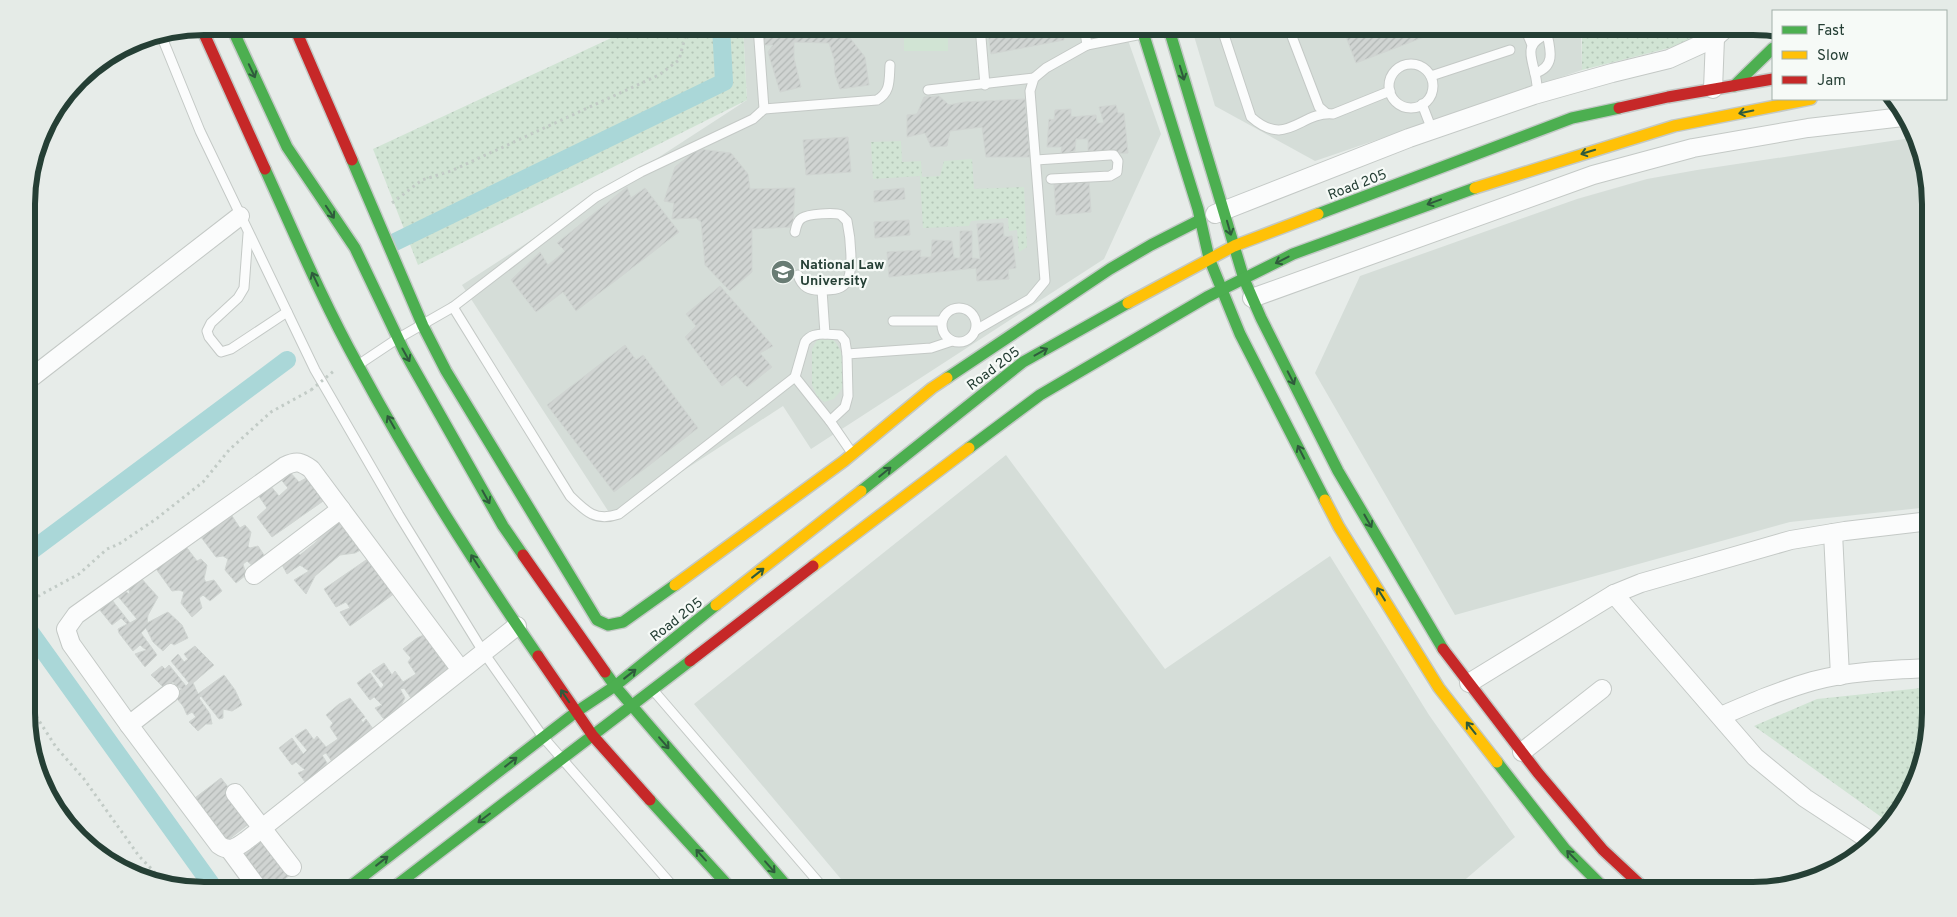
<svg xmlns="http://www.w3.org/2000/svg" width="1957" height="917" font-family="Overpass,sans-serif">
<defs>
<pattern id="park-dots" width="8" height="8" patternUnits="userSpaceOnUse" patternTransform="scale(1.25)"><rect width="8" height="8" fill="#d1e4d4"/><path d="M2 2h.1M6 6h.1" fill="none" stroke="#b3c5b7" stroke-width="1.8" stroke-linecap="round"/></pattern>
<pattern id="building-hatch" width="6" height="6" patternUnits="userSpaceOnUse" patternTransform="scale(1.25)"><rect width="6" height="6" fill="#d0d4d2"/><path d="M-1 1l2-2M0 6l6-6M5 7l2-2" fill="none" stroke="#b2b7b5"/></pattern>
</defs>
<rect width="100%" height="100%" fill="#e7ece9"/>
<g fill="#d5ddd8">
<path d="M743 26H1123L1161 134 1104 259 811 449 783 406 612 517 462 285 747 100Z"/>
<path d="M1191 26H1581L1582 70 1315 161 1215 106Z"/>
<path d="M1911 138 1929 181 1930 507 1790 522 1455 615 1315 373 1360 276 1577 199 1647 179 1697 170Z"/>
<path d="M1006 455 1165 669 1330 556 1429 715 1515 837 1453 890 851 891 694 704Z"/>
</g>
<rect fill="#d1e4d4" x="904" y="26" width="44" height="25"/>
<g fill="url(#park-dots)">
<path d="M637 26H743L747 100 418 265 373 149Z"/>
<path d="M1582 26H1713L1701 40 1582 70Z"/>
<path d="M901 141 902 162 921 161 922 177 940 176 944 161 972 159 974 189 1024 187 1027 247 1019 252 1017 230 1009 231 1008 218 971 221 969 226 923 228 920 176 873 179 871 142Z"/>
<path d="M830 337C843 346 847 370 843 385 842 390 837 395 834 399L824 402 817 396 812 385V349L818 338Z"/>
<path d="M1931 687V713L1917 781 1891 824 1754 726 1817 699Z"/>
</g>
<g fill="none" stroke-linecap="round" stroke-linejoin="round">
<g stroke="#aad7d8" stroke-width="18">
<path d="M395 242 724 82 721 26"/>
<path d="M27 554 287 360"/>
<path d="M28 629 216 891"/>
</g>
</g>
<g fill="url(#building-hatch)" stroke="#d0d5d2">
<path d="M773 26H864V31L849 30 850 38 865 57 869 85 840 89 835 74 834 59 829 43 794 42V58L801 87 780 92 768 52 773 45H764L762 36 774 34Z"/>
<path d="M987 26H1064V40L991 54Z"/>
<path d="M1298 26H1325L1326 27 1302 37Z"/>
<path d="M1342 26H1435L1437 32 1356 63Z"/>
<path d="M939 96 949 105 964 102 1025 99 1030 157H986L982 127 950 131 947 146 931 147 925 133 907 137V115L917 114 924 97Z"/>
<path d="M1116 105 1118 113H1124L1128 153 1088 154V139H1076L1075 151 1061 154 1062 147H1047L1049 119 1054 120 1055 110 1071 109V117L1096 115 1097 123H1104L1099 107Z"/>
<path d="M848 137 851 172 806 175 803 140Z"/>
<path d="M698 149 731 153 748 174 750 189 795 188 793 227 752 229V272L730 291 705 265 701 222 696 218 672 219 674 203 664 201 675 167Z"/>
<path d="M1089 181 1091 212 1056 215 1054 184Z"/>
<path d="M627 187 631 198 645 188 679 232 576 311 563 292 536 312 511 280 540 252 548 265 565 251 557 243Z"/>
<path d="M904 188 905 199 874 202V191Z"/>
<path d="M909 220 910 235 875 238 874 222Z"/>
<path d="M1003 223 1004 237 1012 236 1016 268 1008 269 1009 279 977 281 976 268 889 277 887 252 921 250 920 257H931L932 240 952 241 954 258H960V231H972V258L980 259 977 224Z"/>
<path d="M720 286 773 346 760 353 772 367 747 387 736 375 722 386 685 337 696 326 686 314Z"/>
<path d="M625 345 636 360 643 355 698 428 614 492 547 405Z"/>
<path d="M287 469 299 482 310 476 326 499 272 537 257 517 267 508 256 492 269 484 279 496 288 488 278 476Z"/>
<path d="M228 510 240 528 245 525 251 532 248 546 250 548 258 546 266 558 254 567 247 561 243 564 246 575 236 583 225 570 228 559 223 556 216 557 198 533Z"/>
<path d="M341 511 368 546 355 553 340 555 315 576 306 594 294 580 309 571 300 565 287 574 279 559 292 550 300 555 315 543Z"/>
<path d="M184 544 197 561 201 559 207 565 204 579 206 582 214 580 222 591 210 601 203 595 199 598 202 608 192 617 181 603 184 592 179 590 172 591 154 566Z"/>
<path d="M369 558 395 593 350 626 340 612 350 608 346 602 336 607 324 589Z"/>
<path d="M140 577 158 597 148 615 147 623 168 612 182 625 188 638 174 645 171 643 163 651 153 642 146 628 141 633 157 655 145 667 135 654 146 650 140 645 133 651 119 633 118 629 127 624 121 618 112 625 99 609 112 600 130 623 137 619 116 594 123 589 130 595 128 586Z"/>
<path d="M428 633 443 651 438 655 440 658 444 654 456 671 442 680 438 677 433 681 437 686 413 701 404 688 400 689 405 698 399 709 402 713 387 723 375 708 382 705 374 697 370 700 357 683 370 673 381 689 384 685 372 671 384 663 392 675 395 671 403 682 416 674 408 662 411 658 403 649 417 638Z"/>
<path d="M195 646 214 665 193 683 198 694 224 675 235 690 242 705 232 711 223 709V718L219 719 201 696 199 698 210 714 212 724H206L198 731 189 722 196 717 192 712 187 715 183 706 173 694 182 689 176 686 173 682 164 688 151 675 162 666 165 669 169 665 186 686 189 683 171 661 178 654 184 662 188 659 184 654Z"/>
<path d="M350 698 365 717 361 720 363 723 366 719 378 736 335 766 326 753 322 755 327 763 310 788 298 773 305 770 296 762 292 765 279 748 292 738 303 754 307 750 295 736 306 729 314 740 317 736 326 747 338 739 330 727 333 723 326 715 339 704Z"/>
<path d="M221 778 254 820 224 843 191 801Z"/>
<path d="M263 840 290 875 269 891H265L240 857Z"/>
</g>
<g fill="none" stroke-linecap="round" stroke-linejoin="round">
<g stroke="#c4c9c6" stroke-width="11">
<g id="lane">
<path d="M980 26 985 85"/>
<path d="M1084 26 1087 45 1142 34"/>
<path d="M1221 26 1251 117C1287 149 1300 111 1333 114L1390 91"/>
<path d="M1288 26 1319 107 1326 113"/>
<path d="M1524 26 1532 45"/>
<path d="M161 35 200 131 315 370 399 515 484 653 543 737 677 891"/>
<circle cx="1411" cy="86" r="22"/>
<path d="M1535 73C1555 67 1551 51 1547 34"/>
<path d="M1431 76 1510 50"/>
<path d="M928 90 1034 78"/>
<path d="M1538 94C1537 88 1537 81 1535 74 1531 54 1524 45 1547 34L1546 26"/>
<path d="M1422 104 1432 130"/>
<path d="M764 109 877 100C891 92 889 80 890 65"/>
<path d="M1036 160 1110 155H1114L1118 161 1117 172 1110 176 1051 179"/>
<path d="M795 232C796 227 797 221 802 218 808 214 835 212 841 215 842 216 846 220 847 221 850 235 855 274 845 284 840 290 830 290 822 290L825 334 840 335 845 341 847 354"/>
<path d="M248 234 244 288 238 298 211 323 207 331 209 337 221 352 231 349 287 312"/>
<path d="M798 275C802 287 809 291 822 290"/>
<path d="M453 307 570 496C586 512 596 522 619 514L795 377 830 421 852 453"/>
<circle cx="959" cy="325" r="17"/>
<path d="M893 321H942"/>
<path d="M976 330 1030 299 1045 281 1030 91 1034 78 1046 68 1087 45"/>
<path d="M358 365 397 339 453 307 596 197 641 172 753 119 764 109 758 26"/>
<path d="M795 377 805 342C810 335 817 334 825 334"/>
<path d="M830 421 845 407 848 396 847 354 931 348 952 341"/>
<path d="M653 690 826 891"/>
</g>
</g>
<g stroke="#c4c9c6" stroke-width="20">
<g id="street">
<path d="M1713 89 1715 38"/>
<path d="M1215 214 1409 138 1534 95 1612 73 1669 59 1715 38 1728 26"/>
<path d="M1252 298 1593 175 1693 148 1808 128 1903 117"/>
<path d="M27 381 240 216"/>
<path d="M1833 533 1840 676"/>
<path d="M254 575 341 509"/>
<path d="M1614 594 1641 583 1791 540 1845 531 1930 521"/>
<path d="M461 670 311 469C301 462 297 460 285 466L76 615 66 629 71 644 129 725 219 845C230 853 237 847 247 840L517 626"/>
<path d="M1469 683 1614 594 1755 757 1805 798 1872 842"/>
<path d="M1721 716C1751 703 1781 690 1813 681 1851 671 1891 670 1931 668"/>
<path d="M129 725 170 693"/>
<path d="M1522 752 1602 689"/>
<path d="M235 793 292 867"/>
<path d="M61 815 67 825"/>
<path d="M229 849 260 891"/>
</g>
</g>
<g stroke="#c3c9c6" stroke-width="14">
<g id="fast">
<path d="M231 26 287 147 355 248 404 351 503 526 523 555"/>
<path d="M1141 26 1198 209 1209 258 1240 334 1325 500"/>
<path d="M1168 26 1244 279 1261 318 1338 471 1443 649"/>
<path d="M1734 86 1773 48"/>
<path d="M352 160 423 326 446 371 597 620 608 625 623 622 675 585"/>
<path d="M265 169C295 235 323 302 358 365 412 465 473 562 538 656"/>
<path d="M1318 214 1572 118 1619 108"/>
<path d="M947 378 1110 269 1151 245 1200 220"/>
<path d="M969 448 1040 395 1207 297 1293 254 1475 188"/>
<path d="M861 491 1023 362 1128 303"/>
<path d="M605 672 615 686 791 891"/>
<path d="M1497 762 1565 849 1606 890"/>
<path d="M650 800 733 891"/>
<path d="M344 891 576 712 615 686 716 605"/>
<path d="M389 891 690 661"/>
</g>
</g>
<g stroke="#c3c9c6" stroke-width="14">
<g id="slow">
<path d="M1475 188 1674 126 1811 99"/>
<path d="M1128 303 1234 246 1318 214"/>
<path d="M1325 500 1339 527 1439 688 1497 762"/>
<path d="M813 566 969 448"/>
<path d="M675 585 844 461 932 388 947 378"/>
<path d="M716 605 861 491"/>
</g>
</g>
<g stroke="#c3c9c6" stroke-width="14">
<g id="jam">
<path d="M294 26 352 160"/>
<path d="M201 27 265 169"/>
<path d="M1619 108 1668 97 1773 79"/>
<path d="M523 555 605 672"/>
<path d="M1443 649 1538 773 1603 850 1646 890"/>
<path d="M538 656 593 736 650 800"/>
<path d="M690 661 813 566"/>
</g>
</g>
<g stroke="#c2cbc6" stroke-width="3" stroke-dasharray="2.5 4" stroke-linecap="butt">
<path d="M392 203 422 180 451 171 659 75 679 60 688 26"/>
<path d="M28 605 40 595 79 574 107 549 119 544 156 519 203 482 229 450 271 412 311 390"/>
<path d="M28 706 36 716 56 747 84 779 139 856 165 883"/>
</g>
<use href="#lane" stroke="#fbfcfc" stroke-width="9"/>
<use href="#street" stroke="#fbfcfc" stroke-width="18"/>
<use href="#fast" stroke="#4caf50" stroke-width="11"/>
<use href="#slow" stroke="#ffc107" stroke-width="11"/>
<use href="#jam" stroke="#c62828" stroke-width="11"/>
<path stroke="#c2cbc6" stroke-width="3" stroke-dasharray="2.5 4" stroke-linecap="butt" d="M311 390 335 370"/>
</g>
<defs><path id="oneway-shaft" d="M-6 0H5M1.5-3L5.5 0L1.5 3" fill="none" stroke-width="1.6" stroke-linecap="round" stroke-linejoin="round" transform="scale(1.25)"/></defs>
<g stroke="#2f5b3c">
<use href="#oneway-shaft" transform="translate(252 71) rotate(65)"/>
<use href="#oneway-shaft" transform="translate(1182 73) rotate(73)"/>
<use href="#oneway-shaft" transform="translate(1746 112) rotate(168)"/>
<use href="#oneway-shaft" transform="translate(1588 152) rotate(163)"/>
<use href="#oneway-shaft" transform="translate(1434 202) rotate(160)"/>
<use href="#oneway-shaft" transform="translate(330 212) rotate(56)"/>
<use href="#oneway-shaft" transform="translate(1229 228) rotate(74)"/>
<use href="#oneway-shaft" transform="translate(1282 260) rotate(153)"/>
<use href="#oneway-shaft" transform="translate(315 279) rotate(-115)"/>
<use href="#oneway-shaft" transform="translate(1041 352) rotate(-29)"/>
<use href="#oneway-shaft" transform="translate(406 355) rotate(61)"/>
<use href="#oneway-shaft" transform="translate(1291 378) rotate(63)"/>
<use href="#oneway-shaft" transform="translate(391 422) rotate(-120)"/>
<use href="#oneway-shaft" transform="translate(1301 452) rotate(-117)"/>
<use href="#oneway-shaft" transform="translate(885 472) rotate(-39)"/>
<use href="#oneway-shaft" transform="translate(486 497) rotate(61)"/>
<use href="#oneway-shaft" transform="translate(1368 521) rotate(60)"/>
<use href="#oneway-shaft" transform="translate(475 561) rotate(-123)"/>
<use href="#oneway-shaft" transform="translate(758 573) rotate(-38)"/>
<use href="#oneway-shaft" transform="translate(1381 594) rotate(-122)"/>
<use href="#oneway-shaft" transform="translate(630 674) rotate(-38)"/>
<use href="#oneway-shaft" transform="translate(565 696) rotate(-124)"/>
<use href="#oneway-shaft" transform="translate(1471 728) rotate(-128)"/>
<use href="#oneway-shaft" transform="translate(664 743) rotate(49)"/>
<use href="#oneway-shaft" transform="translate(511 762) rotate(-38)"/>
<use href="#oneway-shaft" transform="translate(484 818) rotate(143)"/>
<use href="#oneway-shaft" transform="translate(701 855) rotate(-132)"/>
<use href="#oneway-shaft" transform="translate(1572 856) rotate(-134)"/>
<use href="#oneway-shaft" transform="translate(382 861) rotate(-38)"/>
<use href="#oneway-shaft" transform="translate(770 867) rotate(49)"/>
</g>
<defs>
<g id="university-disc" transform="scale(1.25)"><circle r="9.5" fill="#697c74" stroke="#f6faf7"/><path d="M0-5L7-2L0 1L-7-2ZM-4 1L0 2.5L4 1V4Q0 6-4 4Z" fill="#fff"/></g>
</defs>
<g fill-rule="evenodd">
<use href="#university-disc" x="783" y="272"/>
</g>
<g text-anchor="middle" stroke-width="4.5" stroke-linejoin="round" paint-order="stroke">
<g font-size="14" fill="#253f35" stroke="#f6faf7">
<text transform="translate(1357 184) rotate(-21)" y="5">Road 205</text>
<text transform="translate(993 368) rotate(-37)" y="5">Road 205</text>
<text transform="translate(676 619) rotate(-38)" y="5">Road 205</text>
</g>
<g font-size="14" font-weight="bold" fill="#253f35" stroke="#f6faf7" text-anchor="start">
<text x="800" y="269">National Law<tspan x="800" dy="16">University</tspan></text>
</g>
</g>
<path d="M0 0H1957V917H0ZM204 35H1753A169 169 0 0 1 1922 204V713A169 169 0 0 1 1753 882H204A169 169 0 0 1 35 713V204A169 169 0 0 1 204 35Z" fill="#e5ebe7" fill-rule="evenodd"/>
<path fill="none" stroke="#253f35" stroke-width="6" d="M204 35H1753A169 169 0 0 1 1922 204V713A169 169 0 0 1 1753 882H204A169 169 0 0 1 35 713V204A169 169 0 0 1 204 35Z"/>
<rect x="1772" y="10" width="175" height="90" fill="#f6faf7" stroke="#a2afa9"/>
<rect x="1782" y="26" width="25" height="8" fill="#4caf50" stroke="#a2afa9"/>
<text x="1817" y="35" font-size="15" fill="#253f35">Fast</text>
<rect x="1782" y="51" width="25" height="8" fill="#ffc107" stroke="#a2afa9"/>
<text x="1817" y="60" font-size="15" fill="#253f35">Slow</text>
<rect x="1782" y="76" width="25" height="8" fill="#c62828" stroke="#a2afa9"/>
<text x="1817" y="85" font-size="15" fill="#253f35">Jam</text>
</svg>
